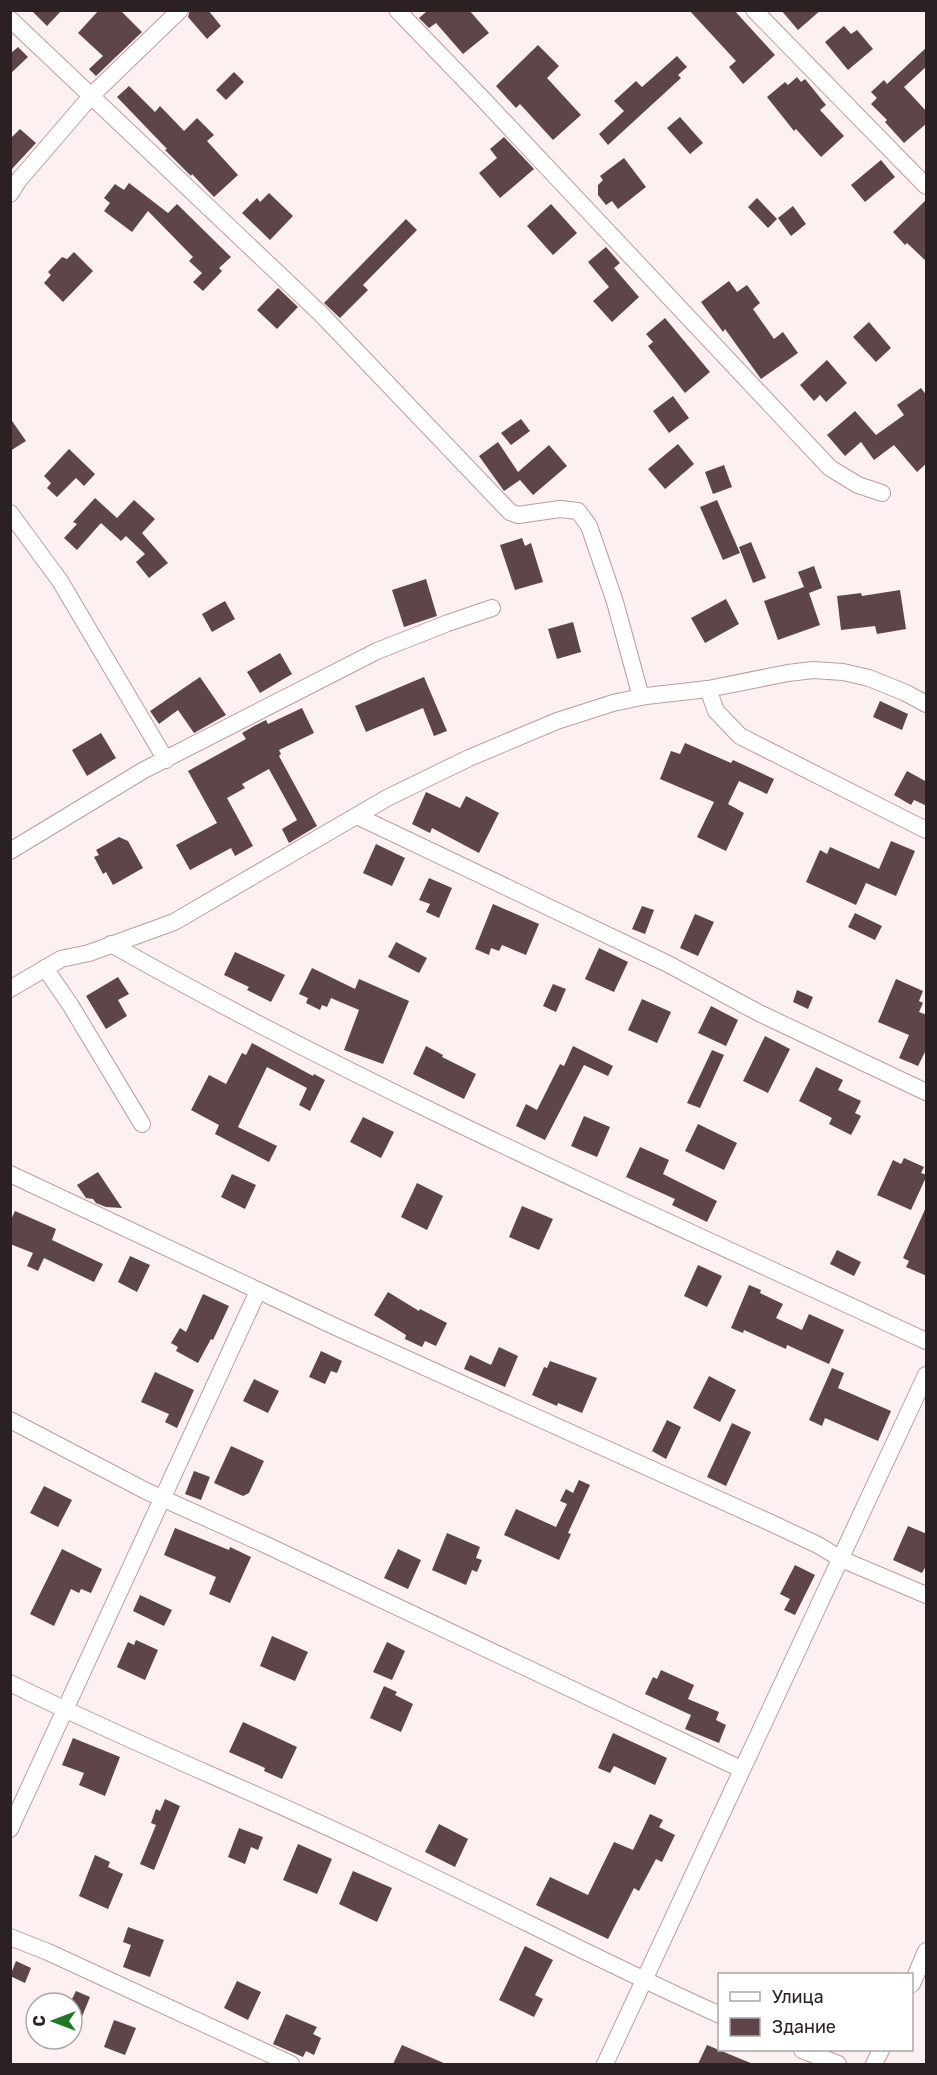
<svg xmlns="http://www.w3.org/2000/svg" width="937" height="2075" font-family="Rubik,sans-serif">
<rect width="100%" height="100%" fill="#fcf0f1"/>
<g fill="#5e4648">
<path d="M31 10H62L47 26Z"/>
<path d="M99 10H120L142 32 96 76 89 69 103 56 78 33Z"/>
<path d="M190 10H208L221 26 207 39 188 17Z"/>
<path d="M425 10H469L489 33 463 54 436 23 429 28 419 18 426 12Z"/>
<path d="M689 10H734L775 55 743 84 729 67 736 61Z"/>
<path d="M781 10H821L798 30Z"/>
<path d="M844 26 851 34 857 30 873 49 848 70 825 42Z"/>
<path d="M538 45 559 66 547 78 581 115 553 140 520 104 516 108 496 86Z"/>
<path d="M18 47 28 57 10 74V54Z"/>
<path d="M927 47V66L904 87 927 112V123L904 143 885 122 887 120 871 104 877 98 871 92 884 80 887 84Z"/>
<path d="M677 56 687 67 678 75 681 78 608 145 599 134 624 111 614 101 636 81 642 87Z"/>
<path d="M234 72 244 82 226 100 216 90Z"/>
<path d="M797 77 801 82 805 79 826 105 820 110 844 136 821 157 796 129 794 131 767 97 785 82 788 85Z"/>
<path d="M129 86 155 112 160 106 184 131 197 118 214 135 207 141 238 175 214 197 192 174 191 176 165 150 167 149 117 97Z"/>
<path d="M680 117 703 143 690 154 667 128Z"/>
<path d="M20 129 36 143 10 171V139Z"/>
<path d="M504 137 534 169 500 198 479 173 497 158 490 149Z"/>
<path d="M624 158 646 187 618 209 612 201 606 205 598 195V185L603 180 600 176Z"/>
<path d="M881 160 895 177 865 202 851 185Z"/>
<path d="M129 183 168 213 177 204 231 257 219 268 222 271 203 291 193 282 202 273 189 261 193 257 148 211 132 232 104 211 110 203 104 198 115 184 124 190Z"/>
<path d="M269 193 293 216 270 240 242 213 257 198 260 202Z"/>
<path d="M757 198 777 219 768 228 748 207Z"/>
<path d="M927 199V262L907 243 905 245 893 232Z"/>
<path d="M551 204 577 233 553 255 527 226Z"/>
<path d="M793 206 806 224 791 236 778 218Z"/>
<path d="M406 219 417 230 363 285 368 290 340 318 324 303Z"/>
<path d="M606 247 620 263 614 268 639 297 612 322 593 301 609 287 588 262Z"/>
<path d="M74 252 93 271 63 302 44 283 51 275 48 272 62 257 67 259Z"/>
<path d="M729 281 737 292 747 285 760 303 753 309 774 339 783 332 798 353 761 379 725 329 723 332 701 302Z"/>
<path d="M278 288 298 307 277 329 257 310Z"/>
<path d="M665 318 710 372 685 393 648 346 653 342 646 334Z"/>
<path d="M869 322 891 348 876 362 853 337Z"/>
<path d="M827 360 847 383 826 402 820 395 814 401 800 385Z"/>
<path d="M921 388 927 396V463L917 472 894 445 874 460 861 442 845 456 827 435 855 411 876 435 904 415 897 405Z"/>
<path d="M673 396 689 418 669 433 653 411Z"/>
<path d="M10 418 26 441 10 451Z"/>
<path d="M521 419 530 431 511 445 501 433Z"/>
<path d="M498 442 518 472 549 445 567 466 533 495 520 480 504 491 479 456Z"/>
<path d="M678 444 694 464 665 489 648 469Z"/>
<path d="M69 449 95 474 84 486 76 478 57 497 47 488 51 483 44 476Z"/>
<path d="M724 465 732 487 713 494 705 472Z"/>
<path d="M95 498 117 518 134 500 155 519 142 533 168 563 149 578 136 562 145 554 126 536 121 541 101 523 77 550 64 538 77 524 73 522Z"/>
<path d="M717 500 740 553 723 560 700 507Z"/>
<path d="M522 538 525 546 531 543 543 582 515 590 500 545Z"/>
<path d="M751 542 766 578 753 583 739 547Z"/>
<path d="M814 566 822 588 809 593 820 625 778 640 764 601 804 587 798 572Z"/>
<path d="M426 579 437 616 404 627 392 590Z"/>
<path d="M900 590 906 629 877 634 875 626 841 630 837 596 861 593 862 596Z"/>
<path d="M726 599 739 624 705 643 691 618Z"/>
<path d="M225 601 235 619 212 632 202 614Z"/>
<path d="M573 622 581 652 557 659 548 629Z"/>
<path d="M280 653 292 674 260 693 247 672Z"/>
<path d="M200 677 226 715 194 733 178 710 159 724 150 711Z"/>
<path d="M424 677 447 731 434 736 423 708 366 732 355 706Z"/>
<path d="M880 701 908 714 902 730 873 717Z"/>
<path d="M302 708 314 733 279 750 281 754 279 756 317 826 289 843 282 829 297 820 269 769 242 784 245 788 227 798 253 846 235 856 231 848 190 870 176 845 217 823 188 771 246 739 242 733 254 726 266 720 268 724Z"/>
<path d="M101 733 116 758 87 776 72 750Z"/>
<path d="M685 743 731 763 733 760 774 779 767 794 739 781 728 804 744 813 726 851 697 837 714 802 660 779 671 751 680 754Z"/>
<path d="M907 771 927 782V806L914 800 911 805 894 795Z"/>
<path d="M426 792 460 808 466 796 499 813 479 853 432 828 430 833 412 824Z"/>
<path d="M119 837 128 841 143 868 113 885 106 872 103 874 94 857 99 855 96 850Z"/>
<path d="M891 841 915 851 896 896 866 883 856 905 806 882 820 850 827 854 830 847 879 869Z"/>
<path d="M376 844 405 858 392 886 363 873Z"/>
<path d="M429 878 452 888 439 918 426 912 430 904 419 900Z"/>
<path d="M493 904 539 924 526 955 502 945 499 951 491 948 489 955 475 949Z"/>
<path d="M642 906 654 910 645 934 632 929Z"/>
<path d="M855 913 882 926 875 940 848 927Z"/>
<path d="M695 914 714 922 698 956 680 948Z"/>
<path d="M396 942 427 958 419 973 388 957Z"/>
<path d="M599 948 628 962 614 992 585 979Z"/>
<path d="M235 952 285 975 271 1002 247 990 249 987 224 975Z"/>
<path d="M312 968 355 989 359 979 409 1001 383 1064 344 1050 359 1010 331 998 327 1007 322 1005 320 1010 306 1003 308 998 299 994Z"/>
<path d="M118 977 129 994 118 1000 127 1016 106 1029 86 996Z"/>
<path d="M896 979 923 991 919 1001 923 1003 919 1012 927 1015V1048L918 1066 899 1058 909 1035 878 1022Z"/>
<path d="M553 984 566 989 556 1012 543 1006Z"/>
<path d="M797 990 813 997 808 1009 793 1002Z"/>
<path d="M642 999 671 1012 657 1043 628 1030Z"/>
<path d="M711 1006 738 1020 726 1046 698 1033Z"/>
<path d="M765 1036 790 1049 768 1093 743 1081Z"/>
<path d="M252 1043 313 1076 314 1074 325 1080 310 1111 299 1105 307 1088 267 1067 238 1127 277 1146 269 1162 215 1134 219 1125 191 1110 209 1075 226 1084 242 1053 246 1055Z"/>
<path d="M426 1046 443 1055 442 1057 476 1074 464 1099 413 1074Z"/>
<path d="M573 1046 613 1066 608 1076 584 1065 545 1140 516 1126 526 1104 537 1110 560 1064 564 1066Z"/>
<path d="M712 1050 724 1055 700 1108 687 1103Z"/>
<path d="M816 1067 843 1080 838 1090 861 1101 855 1113 861 1116 851 1135 829 1124 832 1118 799 1101Z"/>
<path d="M584 1116 610 1127 597 1157 571 1146Z"/>
<path d="M363 1117 394 1132 381 1158 350 1142Z"/>
<path d="M698 1124 737 1143 724 1170 685 1151Z"/>
<path d="M640 1147 669 1160 663 1174 717 1201 707 1222 672 1205 675 1199 626 1177Z"/>
<path d="M904 1158 924 1167 921 1173 927 1175 911 1210 877 1195 893 1160 901 1164Z"/>
<path d="M98 1172 122 1208 106 1207 96 1203 93 1199 86 1198 77 1185Z"/>
<path d="M232 1174 256 1185 245 1209 221 1197Z"/>
<path d="M417 1183 443 1196 427 1230 401 1217Z"/>
<path d="M927 1205V1276L906 1267 909 1261 903 1258Z"/>
<path d="M522 1206 553 1219 539 1250 509 1237Z"/>
<path d="M15 1211 56 1229 52 1240 103 1264 94 1282 44 1258 38 1271 27 1266 33 1253 10 1244V1222Z"/>
<path d="M837 1250 861 1262 854 1276 830 1264Z"/>
<path d="M130 1256 150 1265 137 1292 118 1282Z"/>
<path d="M698 1265 722 1276 707 1307 684 1296Z"/>
<path d="M749 1285 761 1290 760 1293 783 1304 776 1318 802 1330 809 1314 844 1330 829 1364 787 1345 786 1349 744 1330 743 1333 731 1328Z"/>
<path d="M388 1292 419 1311 420 1309 447 1323 436 1346 425 1341 422 1347 405 1339 406 1335 374 1315Z"/>
<path d="M203 1294 229 1306 213 1340 211 1339 198 1363 176 1351 178 1347 171 1343 180 1328 186 1332Z"/>
<path d="M499 1347 518 1356 505 1387 464 1369 470 1355 491 1365Z"/>
<path d="M321 1351 342 1361 337 1373 331 1371 325 1384 309 1377Z"/>
<path d="M550 1361 597 1378 582 1413 558 1403 557 1406 532 1395 544 1367 547 1368Z"/>
<path d="M832 1368 844 1373 838 1388 891 1411 878 1441 825 1418 822 1426 809 1420Z"/>
<path d="M155 1372 194 1390 177 1428 165 1422 169 1414 141 1402Z"/>
<path d="M709 1376 736 1390 720 1422 693 1408Z"/>
<path d="M254 1379 279 1391 268 1413 243 1401Z"/>
<path d="M667 1420 681 1427 666 1459 652 1451Z"/>
<path d="M732 1423 751 1432 726 1486 707 1477Z"/>
<path d="M231 1446 264 1461 249 1493 243 1496 214 1483Z"/>
<path d="M194 1471 210 1477 201 1500 185 1494Z"/>
<path d="M579 1480 590 1485 568 1533 571 1534 559 1560 504 1535 516 1509 556 1527 567 1504 560 1501 566 1489 573 1493Z"/>
<path d="M44 1486 72 1500 58 1527 30 1513Z"/>
<path d="M908 1526 927 1534V1564L922 1573 893 1560Z"/>
<path d="M175 1528 229 1550 230 1547 251 1557 230 1603 209 1594 216 1577 164 1555Z"/>
<path d="M447 1533 480 1547 476 1558 482 1560 477 1572 472 1570 466 1585 432 1570Z"/>
<path d="M62 1549 102 1569 91 1593 81 1589 79 1593 71 1589 54 1626 30 1614Z"/>
<path d="M398 1549 421 1560 408 1589 384 1578Z"/>
<path d="M795 1565 815 1575 795 1615 784 1610 790 1599 780 1594Z"/>
<path d="M140 1595 172 1610 164 1626 133 1611Z"/>
<path d="M272 1636 308 1652 295 1681 260 1666Z"/>
<path d="M136 1640 158 1650 145 1680 117 1667 128 1642 134 1645Z"/>
<path d="M387 1642 405 1651 392 1680 373 1672Z"/>
<path d="M661 1670 694 1685 688 1699 719 1712 716 1720 726 1725 719 1743 685 1729 691 1715 645 1694 653 1677 657 1679Z"/>
<path d="M384 1686 397 1692 395 1695 413 1704 401 1732 370 1718Z"/>
<path d="M243 1722 297 1747 282 1779 264 1771 265 1768 229 1752Z"/>
<path d="M613 1733 667 1758 655 1785 614 1766 610 1773 598 1768Z"/>
<path d="M73 1738 120 1757 105 1796 79 1785 84 1773 62 1765Z"/>
<path d="M165 1799 180 1806 154 1870 140 1864 156 1825 151 1823 156 1809 160 1811Z"/>
<path d="M650 1814 663 1820 659 1827 675 1835 662 1862 656 1859 639 1891 634 1888 608 1939 536 1905 550 1877 588 1895 614 1842 633 1850Z"/>
<path d="M439 1824 468 1839 455 1867 425 1852Z"/>
<path d="M239 1828 263 1837 258 1850 251 1847 245 1864 228 1857Z"/>
<path d="M298 1844 332 1859 317 1894 283 1880Z"/>
<path d="M95 1855 110 1862 108 1867 123 1874 108 1909 79 1896Z"/>
<path d="M353 1871 392 1888 377 1922 339 1904Z"/>
<path d="M128 1927 164 1940 150 1977 123 1967 131 1945 123 1942Z"/>
<path d="M525 1946 553 1960 535 1995 543 1999 534 2017 499 2000Z"/>
<path d="M16 1961 31 1968 25 1983 10 1976Z"/>
<path d="M237 1981 261 1992 248 2020 224 2008Z"/>
<path d="M76 1991 90 1997 72 2041V1999Z"/>
<path d="M286 2014 317 2027 313 2034 321 2038 314 2055 306 2051 303 2057 273 2044Z"/>
<path d="M114 2020 136 2028 125 2055 104 2047Z"/>
<path d="M402 2045 446 2064H393Z"/>
<path d="M707 2045 753 2064H698Z"/>
</g>
<g fill="none" stroke-linecap="round" stroke-linejoin="round">
<g stroke="#ba9ea0" stroke-width="18">
<g id="street">
<path d="M397 10 481 97 830 468 858 485 882 493"/>
<path d="M754 10 926 186"/>
<path d="M10 19 321 314 510 512 518 515 560 509 578 511 589 526 615 602 641 697"/>
<path d="M10 194 19 180 92 95 180 10"/>
<path d="M10 513 60 581 166 760"/>
<path d="M708 689 716 711 740 736 926 830"/>
<path d="M357 816 668 964 759 1013 926 1092"/>
<path d="M10 851 144 770 377 651 448 623 492 608"/>
<path d="M111 944C374 1093 653 1214 926 1341"/>
<path d="M45 968 71 1006 142 1124"/>
<path d="M10 989 61 959 89 953 174 922 387 798 469 758 557 721 613 703 646 696 708 689 788 673 813 670 843 672 869 678 906 693 926 704"/>
<path d="M10 1174 336 1327 771 1523 818 1545 841 1559 926 1595"/>
<path d="M10 1420 146 1491 264 1544 741 1769"/>
<path d="M10 1683C133 1744 260 1794 383 1853 496 1906 606 1964 720 2015"/>
<path d="M10 1829 258 1291"/>
<path d="M10 1937 48 1952 291 2064"/>
<path d="M912 1984 926 1951"/>
<path d="M802 2050 838 2064"/>
<path d="M605 2064 926 1375"/>
<path d="M874 2064 881 2050"/>
</g>
</g>
<use href="#street" stroke="#fff" stroke-width="16"/>
</g>
<rect width="937" height="2075" fill="none" stroke="#2c2122" stroke-width="24"/>
<rect x="718" y="1973" width="195" height="78" fill="#ffffff" stroke="#aba6a7" stroke-width="1.5"/>
<rect x="730" y="1992" width="30" height="9" fill="#ffffff" stroke="#aba6a7" stroke-width="1.5"/>
<text x="772" y="2003" font-size="18" fill="#2c2122">Улица</text>
<rect x="730" y="2018" width="30" height="18" fill="#5e4648" stroke="#aba6a7" stroke-width="1.5"/>
<text x="772" y="2033" font-size="18" fill="#2c2122">Здание</text>
<g transform="translate(54 2021) rotate(270)"><circle r="28" fill="#ffffff" stroke="#aba6a7" stroke-width="1.5"/>
<path d="M0-4.5L10 22L0 15L-10 22Z" fill="#1f7826"/>
<text y="-9" font-size="16" font-weight="bold" text-anchor="middle" fill="#2c2122">С</text>
</g>
</svg>
